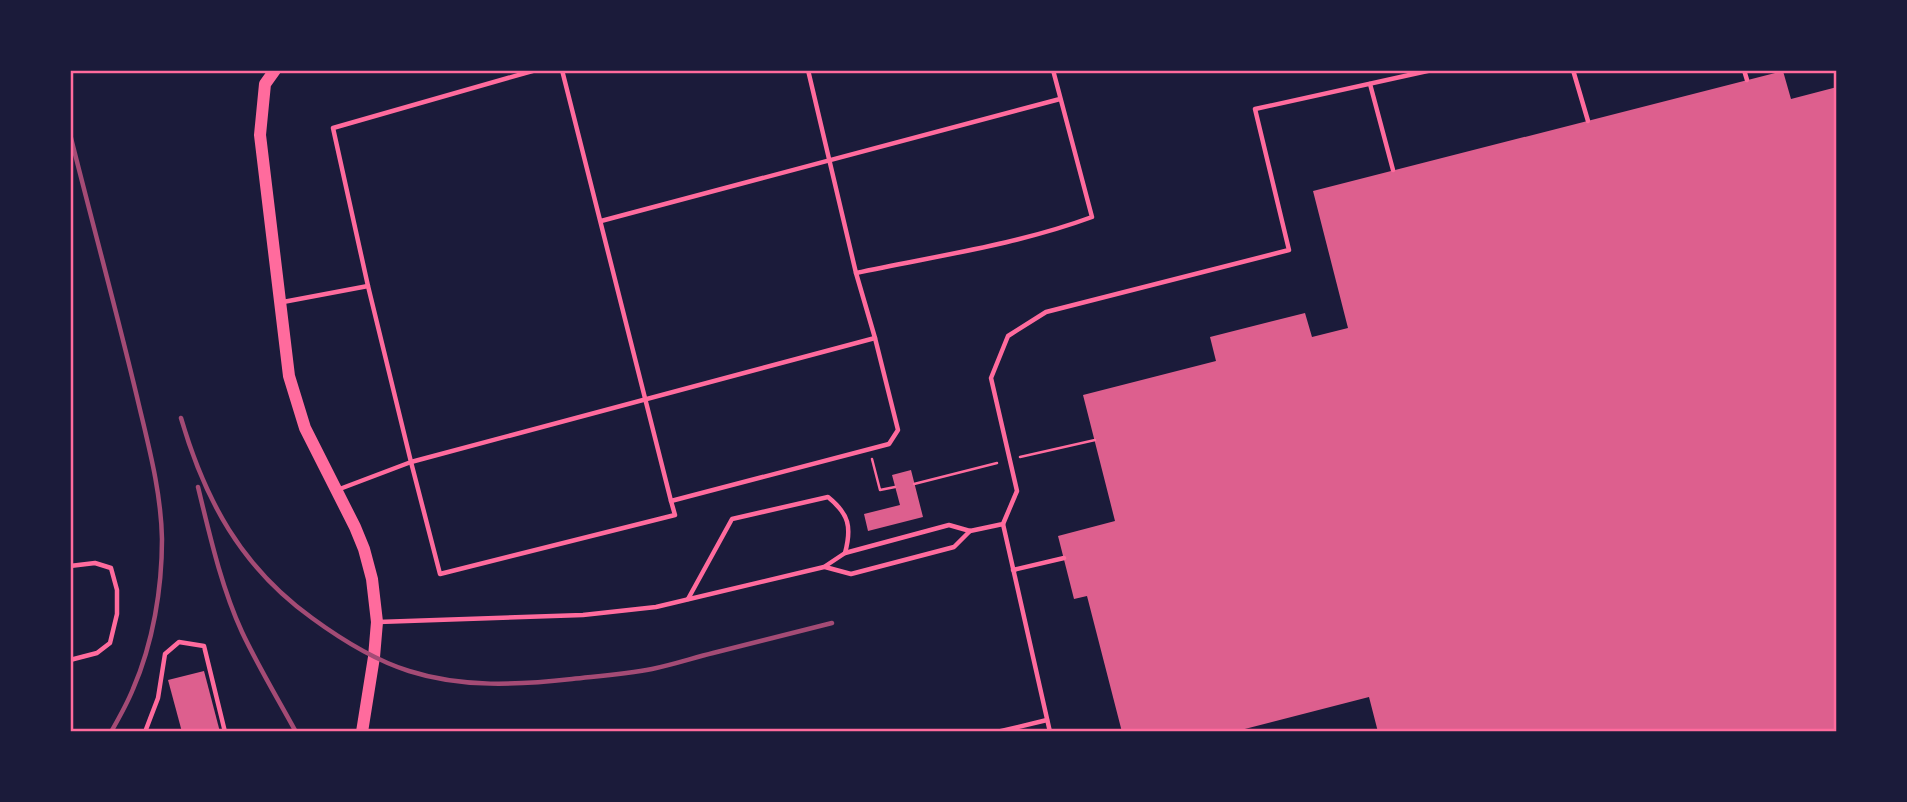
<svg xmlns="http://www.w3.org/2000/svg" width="1907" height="802" font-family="Georgia,serif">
<rect width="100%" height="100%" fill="#1b1b3a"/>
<g fill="#dd5f8e">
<path d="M1783 71 1791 99 1837 87V732H1378L1369 697 1233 732H1122L1087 596 1074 599 1058 536 1115 521 1083 395 1216 361 1210 337 1305 313 1312 337 1348 328 1313 191Z"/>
<path d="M911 470 923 517 868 531 864 514 900 505 892 475Z"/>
<path d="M204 671 220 732H182L168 680Z"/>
</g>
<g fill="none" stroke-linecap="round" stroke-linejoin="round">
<g stroke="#ff6b9d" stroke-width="2.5">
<path d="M1020 457 1095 440"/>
<path d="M872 459 880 490 895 487"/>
<path d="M914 484 997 463"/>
</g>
<g stroke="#ff6b9d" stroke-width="4.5">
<path d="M562 70 671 501 889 444 898 430 875 338 856 273 808 70"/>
<path d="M1573 70 1588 121"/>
<path d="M1744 70 1747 80"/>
<path d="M1370 84 1393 170"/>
<path d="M601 221 1060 99"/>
<path d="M856 273C935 256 1016 245 1092 217L1053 70"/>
<path d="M283 302 368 286"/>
<path d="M337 490 411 462 368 286 333 128 536 70"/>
<path d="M671 501 675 515 440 574 411 462 875 338"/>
<path d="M1003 524 1050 732"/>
<path d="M70 566 95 563 111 568 117 590V614L110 643 97 653 70 660"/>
<path d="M825 567 851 574 954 547 970 531"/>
<path d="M1013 570 1064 558"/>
<path d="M688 599 732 519 828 497C849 514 852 527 845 553"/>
<path d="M378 622 583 615 656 607 824 567 845 553 949 525 970 531 1003 524 1017 491 991 378 1008 336 1046 312 1289 250 1255 109 1432 70"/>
<path d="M145 732 158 698 165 654 179 642 204 646 225 732"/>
<path d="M997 732 1047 720"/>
</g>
<path stroke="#ff6b9d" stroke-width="12" d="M275 70 265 84 260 135 289 376 305 428 355 527 364 549 372 579 377 622 374 657 362 732"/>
<g stroke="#a44b75" stroke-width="4.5">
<path d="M70 134C92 222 116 309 137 397 148 444 161 490 162 539 162 589 153 643 133 689 127 704 119 718 111 732"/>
<path d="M181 418C205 500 241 567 312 618 342 640 374 660 409 671 462 688 518 685 572 679 599 676 625 674 652 669 672 665 693 658 713 653 753 643 792 633 832 623"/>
<path d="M198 487C210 536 221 586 242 632 258 666 278 699 296 732"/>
</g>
</g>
<rect width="1907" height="802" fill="none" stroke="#1b1b3a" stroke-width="144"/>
<rect x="72" y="72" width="1763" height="658" fill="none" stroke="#ff6b9d" stroke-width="2.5"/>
</svg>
